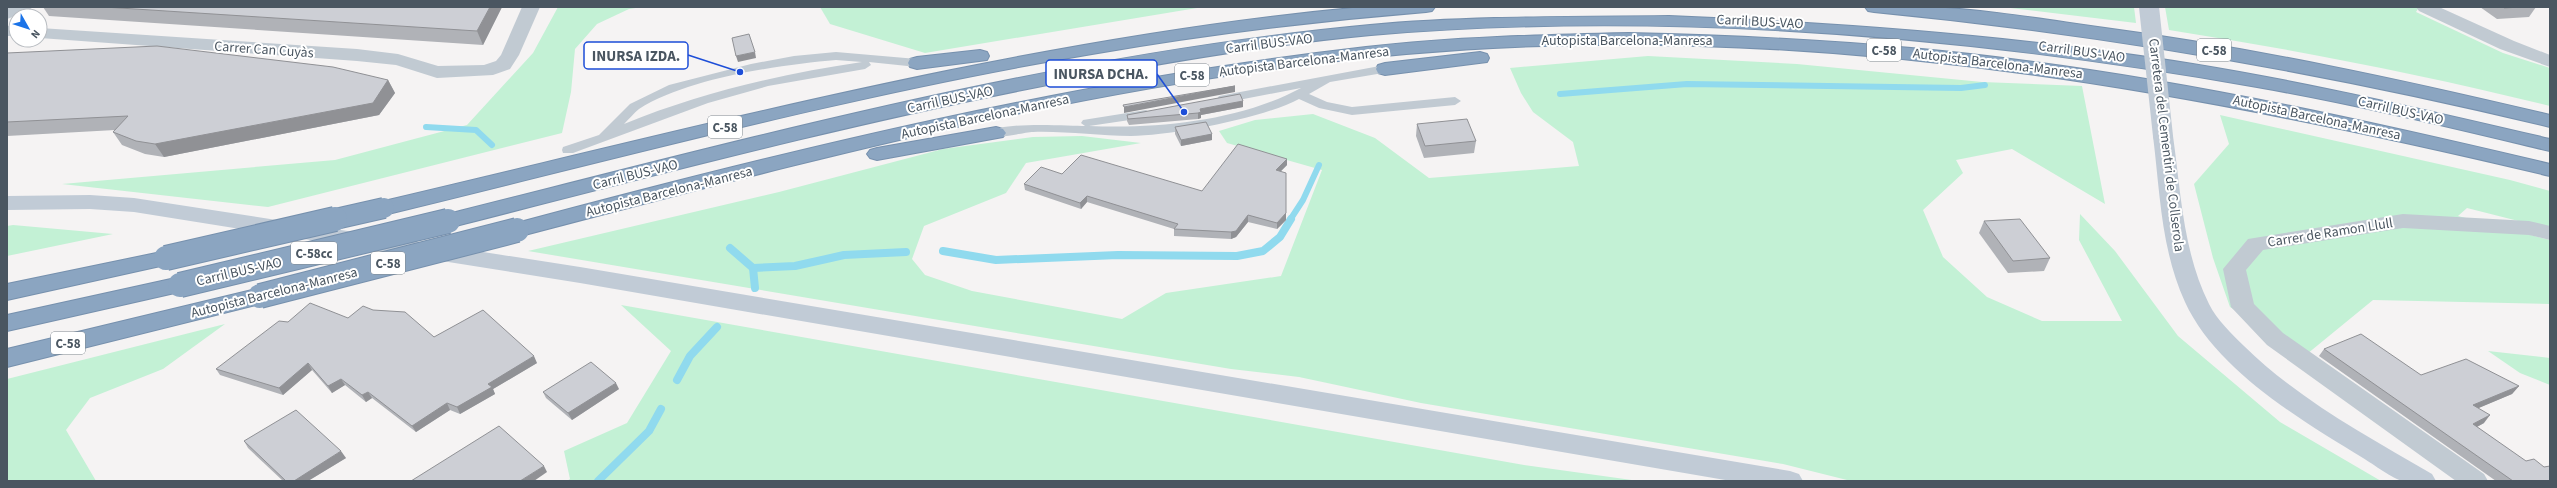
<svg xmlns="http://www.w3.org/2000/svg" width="2557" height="488" font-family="'Source Sans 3',sans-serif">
<rect width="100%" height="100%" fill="#f5f3f3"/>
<g fill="#c3f1d5">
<path d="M558 7H642L629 9 597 24 575 49 571 92 562 133 268 207 62 184 335 160 467 125 533 53Z"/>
<path d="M820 7H1203L925 53 830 24Z"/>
<path d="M2002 7H2134L2136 23Z"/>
<path d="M2165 7H2419L2416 12 2503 53 2550 68V106C2424 75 2297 50 2169 30Z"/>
<path d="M1648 56 1797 64 1982 82 2082 86 2105 204 2012 149 1956 160 1963 173 1923 210 1943 257 1987 297 2042 321H2122L2079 240 2080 214 2115 251 2178 336 2280 422 2381 481H1851L1783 464 1421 403 1299 377 1231 369 528 251 779 192 943 149 1033 137 1082 136 1141 143 1026 163 1006 193 924 226 912 259 925 275 972 291 1122 319 1166 293 1281 276 1322 170 1227 143 1219 131 1255 120 1313 114 1375 138 1429 178 1579 166 1573 142 1533 112 1521 93 1510 68Z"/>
<path d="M2220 115 2510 180 2550 191V229L2467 208 2458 216 2550 240V304L2373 300 2307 354 2230 307 2213 258 2194 184 2229 144Z"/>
<path d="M13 225 113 234 7 256V226Z"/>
<path d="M621 305 1524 465 1639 481H567L570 479 564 451 627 423 671 351Z"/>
<path d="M225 324 163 369 90 398 66 430 96 481H7V379Z"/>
<path d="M2488 351 2550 358V385L2520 373Z"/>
</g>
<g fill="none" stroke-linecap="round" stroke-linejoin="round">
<g stroke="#90daee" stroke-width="6">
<path d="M1560 94 1687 84 1961 88 1985 85"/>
<path d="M426 127 476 130 492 145"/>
<path d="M1290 220 1303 200 1319 165"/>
</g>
<g stroke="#90daee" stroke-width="8">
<path d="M730 248 753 268 795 266 844 255 906 252"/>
<path d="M943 251 996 260 1118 255 1237 256 1263 251 1280 237 1291 219"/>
<path d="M753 268 755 288"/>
<path d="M677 380 690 356 717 327"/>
<path d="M598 481 649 431 661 409"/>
</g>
<g stroke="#7690ad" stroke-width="2">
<g id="highway">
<path d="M1362 7H1435L1432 11 1426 12C1314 21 1203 35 1092 54 854 94 619 158 384 215L376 213 373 208 376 203 384 201C708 125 1030 38 1362 7Z"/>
<path d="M1865 7C1887 7 1909 6 1931 7 1989 10 2047 20 2105 28 2255 48 2403 80 2550 115V127C2327 73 2103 34 1874 12L1868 11Z"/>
<path d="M1669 16C1817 22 1964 32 2111 52 2259 71 2405 105 2550 139V151C2453 128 2355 104 2257 87 1968 36 1663 10 1371 35 1275 44 1179 60 1084 78 870 118 659 174 448 228L440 226 437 221 440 216 448 214C751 138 1057 54 1370 25 1469 16 1569 17 1669 16Z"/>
<path d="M1629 33C1762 36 1894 43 2026 61 2203 84 2377 123 2550 164V176C2202 93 1853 29 1493 48 1161 65 837 153 517 237L509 235 506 230 509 225C791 149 1076 80 1366 47 1453 37 1541 35 1629 33Z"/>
<path d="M980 50 987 52 989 56 987 60 917 69 910 67 908 63 910 59 917 57Z"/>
<path d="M1480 52 1487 54 1489 58 1487 62 1385 75 1378 73 1376 69 1378 65 1385 63Z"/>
<path d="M996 127 1003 129 1006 133 1003 137 877 160 870 158 867 154 870 150 877 148Z"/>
<path d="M166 251 174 253 177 258 174 263 7 300V284Z"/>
<path d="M180 277 188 280 191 285 188 290 7 331V315Z"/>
<path d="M260 288 268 290 271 296 268 302 7 367V349Z"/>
</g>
</g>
<g fill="#c1cad2" fill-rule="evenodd">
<path d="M836 52 917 59 923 63 917 67 869 62 871 65 865 69 768 86 708 103 573 153H563L562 150 563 147 599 135 630 104 669 85 751 64 794 56ZM836 60 862 62C781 74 700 93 624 124 629 119 634 113 639 109 688 78 779 65 836 60Z"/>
<path d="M1385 65 1389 66 1391 69 1389 72 1330 82 1309 94 1327 102 1352 107 1455 97 1461 101 1455 105 1352 115 1319 108 1299 99C1264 118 1171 136 1131 136 1098 136 1066 131 1033 132 1024 132 995 141 990 133 998 121 1069 126 1085 126L1081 123 1083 120 1146 110 1152 114 1150 117 1089 126C1158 129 1240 121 1301 88L1223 103 1219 102 1217 99 1219 96Z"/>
</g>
<g fill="#c1cad2" fill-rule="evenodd">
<path d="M7 7H32L29 11 7 19Z"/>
<path d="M522 7H540L519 55 510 69 493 75 437 78 396 65 357 61 40 38V28L357 49 398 54 438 66 484 65 496 61 501 55Z"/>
<path d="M2416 7H2439L2514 41 2550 55V67L2500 49 2419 11Z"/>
<rect x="7" y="26" width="9" height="10"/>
<path d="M2403 214 2529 221 2550 226V240L2529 235 2403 228 2263 250 2246 270 2254 304 2283 333 2484 474 2488 481H2456L2267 345 2231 307 2223 269 2248 239Z"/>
</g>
<g fill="#c1cbd6" fill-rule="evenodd">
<path d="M2163 130 2170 132 2173 136C2181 193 2183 252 2209 304 2217 320 2232 334 2244 346 2299 400 2367 436 2432 474L2436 481C2426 481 2413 483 2403 481 2393 479 2373 464 2363 458 2302 421 2216 370 2185 302 2161 250 2160 192 2153 136L2156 132Z"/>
<path d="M90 195 134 198 580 267 1790 471 1799 474 1803 481H1731L580 283 134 212 90 209 7 210V196Z"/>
</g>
<use href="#highway" fill="#8ba5c1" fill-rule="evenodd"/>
<g stroke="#7690ad" stroke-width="22" stroke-linecap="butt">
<path id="highway-bridge-far1" d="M331 220 384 208"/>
</g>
<g stroke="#7690ad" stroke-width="26" stroke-linecap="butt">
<g id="highway-bridge">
<path d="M166 258 335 219"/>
<path d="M180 285 448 221"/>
<path d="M260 296 517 230"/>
</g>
</g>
<path stroke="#c1cbd6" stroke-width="20" d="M2149 7 2163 136"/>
<use href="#highway-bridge-far1" stroke="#8ba5c1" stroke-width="20"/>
<use href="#highway-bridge" stroke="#8ba5c1" stroke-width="24"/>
</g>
<g fill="#b0b2b7">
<path d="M43 7H502L483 45 49 16Z"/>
<path d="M2480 7H2536L2529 17 2497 19Z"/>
<path d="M7 53 388 80 395 93 379 115 164 157 145 154 122 145 113 132 115 130 7 136Z"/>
<path d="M1243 101V107L1201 115V118L1198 119 1129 125 1127 121V115Z"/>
<path d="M1417 124 1476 141 1474 153 1424 158 1416 136Z"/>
<path d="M1175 127 1212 134V140L1181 146 1175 134Z"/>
<path d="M1287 159V165L1281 171 1286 220 1277 229 1248 222 1236 237 1231 239 1174 236V229L1087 202 1081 209 1025 190 1024 184 1062 174 1202 191Z"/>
<path d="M1984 221 2050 258 2044 271 2008 273 1979 233Z"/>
<path d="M348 318 434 337 537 363 493 389 495 394 460 414 450 410 416 432 372 398 366 402 345 385 332 393 312 370 283 395 220 375 216 369 288 322Z"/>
<path d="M2324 349 2421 375 2519 386 2512 394 2478 408 2484 423 2477 427 2550 481H2496L2319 356Z"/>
<path d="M619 389 572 420 546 398 543 392Z"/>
<path d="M244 441 346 458 308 481H283L248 448Z"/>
</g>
<g fill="#909195">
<path d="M490 7H502L483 45 477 31Z"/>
<path d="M755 52 756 58 738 62 736 56Z"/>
<path d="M388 80 395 93 379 115 164 157 155 144Z"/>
<path d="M1235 86V92L1124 113V107Z"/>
<path d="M1243 101V107L1201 115V118L1198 119V113L1200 109Z"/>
<path d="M1212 134V140L1181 146V140Z"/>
<path d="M1287 159V165L1276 176V170Z"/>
<path d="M1087 196V202L1081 209 1080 203Z"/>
<path d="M1286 213V220L1277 229V223Z"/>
<path d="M1248 215V222L1236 237 1231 239V232Z"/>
<path d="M534 356 537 363 493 389 495 394 460 414 457 407 488 384Z"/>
<path d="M308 363 312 370 283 395 279 388Z"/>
<path d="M341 379 345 385 332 393 328 386Z"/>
<path d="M616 383 619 389 572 420 568 413Z"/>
<path d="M2519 386 2512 394 2467 413 2473 405Z"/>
<path d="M368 392 372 398 366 402 362 395Z"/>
<path d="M447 403 450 410 416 432 412 426Z"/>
<path d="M2490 415 2484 423 2467 432 2473 424Z"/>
<path d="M341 451 346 458 308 481H294Z"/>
<path d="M544 466 547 472 534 481H520Z"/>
</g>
<g fill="#cdcfd5" stroke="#909195">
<path d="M104 7H490L477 31Z"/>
<path d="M2503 7H2521L2504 8Z"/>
<path d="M749 34 755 52 736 56 732 38Z"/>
<path d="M157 46 333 67 388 80 373 103 155 144 136 141 113 132 128 116 7 122V53Z"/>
<path d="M1235 86 1124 107 1123 105Z"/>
<path d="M1240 94 1243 101 1200 109 1201 112 1198 113 1128 119 1127 115Z"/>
<path d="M1467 119 1476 141 1425 146 1417 124Z"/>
<path d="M1206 122 1212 134 1181 140 1175 127Z"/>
<path d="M1238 144 1287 159 1276 170 1286 173V213L1277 223 1248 215 1236 231 1231 232 1174 229 1178 224 1087 196 1080 203 1024 184 1041 167 1062 174 1081 155 1202 191Z"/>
<path d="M2020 219 2050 258 2013 261 1984 221Z"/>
<path d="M310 303 348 318 363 306 373 310 405 312 434 337 483 310 534 356 488 384 492 387 457 407 447 403 412 426 368 392 362 395 341 379 328 386 308 363 279 388 216 369 279 321 288 322Z"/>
<path d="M2361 334 2421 375 2466 359 2519 386 2473 405 2490 415 2473 424 2526 461 2534 459 2544 467 2550 466V481H2513L2324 349Z"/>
<path d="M591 362 616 383 568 413 543 392Z"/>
<path d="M296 410 341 451 294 481H286L244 441Z"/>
<path d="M499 426 544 466 520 481H411Z"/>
</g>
<g text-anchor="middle" stroke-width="4" stroke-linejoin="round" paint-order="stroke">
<g fill="#fff" stroke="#808990" stroke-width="1">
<rect x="1867" y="39" width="34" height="22" rx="3"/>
<rect x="2197" y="39" width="34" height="22" rx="3"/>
<rect x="1175" y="64" width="34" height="22" rx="3"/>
<rect x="708" y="116" width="34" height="22" rx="3"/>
<rect x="291" y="242" width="46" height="22" rx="3"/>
<rect x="371" y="252" width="34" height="22" rx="3"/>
<rect x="51" y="332" width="34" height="22" rx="3"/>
</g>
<g font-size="13" font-weight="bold" fill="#4a5661">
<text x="1884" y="55">C-58</text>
<text x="2214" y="55">C-58</text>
<text x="1192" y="80">C-58</text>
<text x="725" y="132">C-58</text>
<text x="314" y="258">C-58cc</text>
<text x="388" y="268">C-58</text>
<text x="68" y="348">C-58</text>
</g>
<g font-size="14" fill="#4a5661" stroke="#fff">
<text transform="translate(1760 21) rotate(3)" y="5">Carril BUS-VAO</text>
<text x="1627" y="45">Autopista Barcelona-Manresa</text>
<text transform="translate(1269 43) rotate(-7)" y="5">Carril BUS-VAO</text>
<text transform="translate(264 49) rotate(4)" y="5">Carrer Can Cuyàs</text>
<text transform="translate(2082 51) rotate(8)" y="5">Carril BUS-VAO</text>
<text transform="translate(1304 61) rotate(-7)" y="5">Autopista Barcelona-Manresa</text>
<text transform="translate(1998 63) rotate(7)" y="5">Autopista Barcelona-Manresa</text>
<text transform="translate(950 99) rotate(-12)" y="5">Carril BUS-VAO</text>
<text transform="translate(2401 110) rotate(13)" y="5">Carril BUS-VAO</text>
<text transform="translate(985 116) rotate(-12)" y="5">Autopista Barcelona-Manresa</text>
<text transform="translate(2317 117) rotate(12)" y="5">Autopista Barcelona-Manresa</text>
<text transform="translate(2167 145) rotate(83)" y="5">Carretera del Cementiri de Collserola</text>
<text transform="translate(635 174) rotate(-14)" y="5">Carril BUS-VAO</text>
<text transform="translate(669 191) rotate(-14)" y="5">Autopista Barcelona-Manresa</text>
<text transform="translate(2330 232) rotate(-9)" y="5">Carrer de Ramon Llull</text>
<text transform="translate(239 271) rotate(-13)" y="5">Carril BUS-VAO</text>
<text transform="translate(274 292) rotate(-14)" y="5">Autopista Barcelona-Manresa</text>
</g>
</g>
<path fill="none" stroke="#1d4ed8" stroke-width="1.5" d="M740 72L688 55M1184 112L1157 74"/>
<g fill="#1d4ed8" stroke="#fff" stroke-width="1.5">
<circle cx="740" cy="72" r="4"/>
<circle cx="1184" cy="112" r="4"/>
</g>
<g fill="#fff" stroke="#1d4ed8" stroke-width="1.5">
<rect x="584" y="42" width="104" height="27" rx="4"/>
<rect x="1046" y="60" width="111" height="27" rx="4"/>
</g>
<g font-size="15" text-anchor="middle" font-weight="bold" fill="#4a5661">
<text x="636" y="61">INURSA IZDA.</text>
<text x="1101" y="79">INURSA DCHA.</text>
</g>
<rect width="2557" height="488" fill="none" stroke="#4a5661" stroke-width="16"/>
<g transform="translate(28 28) rotate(129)"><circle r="19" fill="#ffffff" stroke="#b7bbc0"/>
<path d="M0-3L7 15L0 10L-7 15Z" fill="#1a73e8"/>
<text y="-6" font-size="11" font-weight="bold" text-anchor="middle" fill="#4a5661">N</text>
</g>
</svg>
